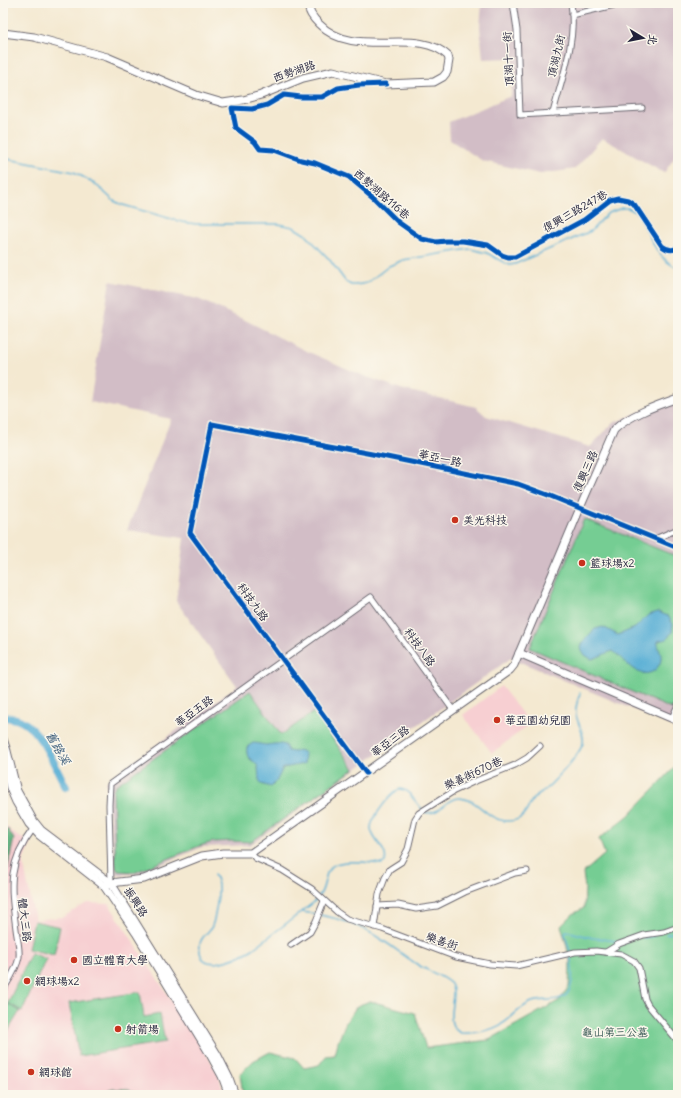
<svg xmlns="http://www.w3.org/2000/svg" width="681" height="1098" font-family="Delius,'LXGW WenKai TC',sans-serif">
<rect width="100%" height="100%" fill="#fbf7ec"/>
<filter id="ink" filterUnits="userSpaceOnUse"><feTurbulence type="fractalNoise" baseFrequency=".025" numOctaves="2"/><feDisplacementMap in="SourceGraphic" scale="8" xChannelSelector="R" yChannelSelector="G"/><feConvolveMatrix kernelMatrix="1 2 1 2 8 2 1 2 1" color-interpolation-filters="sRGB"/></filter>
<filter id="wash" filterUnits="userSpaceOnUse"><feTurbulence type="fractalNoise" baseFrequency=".012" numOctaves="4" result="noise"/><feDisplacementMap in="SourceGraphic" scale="16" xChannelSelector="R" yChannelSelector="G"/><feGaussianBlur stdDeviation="0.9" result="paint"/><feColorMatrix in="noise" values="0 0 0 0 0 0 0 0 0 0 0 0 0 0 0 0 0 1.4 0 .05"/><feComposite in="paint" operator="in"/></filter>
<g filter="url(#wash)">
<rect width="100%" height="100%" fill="#f4e9d1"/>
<g fill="#f7cfd2">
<path d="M501 686 530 724 492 753 463 715Z"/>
<path d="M7 827 16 835 31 843 23 861 35 920 63 917 87 903 109 904 213 1065 219 1076 224 1095H3V831Z"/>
</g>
<g fill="#d2bdc6">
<path d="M482 3H678V152L664 173 602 138 575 169 540 174 483 161 450 140 449 122 511 96 513 58 483 59 480 27Z"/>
<path d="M110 281 198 299 247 321 304 350 364 376 401 389 476 407 486 416 590 447 613 423 678 396V728L511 658 250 845 202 847 139 874 116 875 106 782 237 686 176 601 184 538 127 530 171 419 90 402Z"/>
</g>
<g fill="#74cd93" stroke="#4b7867">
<path d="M584 519 678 557V694L672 709 530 648Z"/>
<path d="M250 691 281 735 314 712 354 769 251 842 232 841 213 842 199 846 136 872 118 871 116 868 113 790 116 785Z"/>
<path d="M678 764V1095H243L240 1074 253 1061 270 1052 295 1058 304 1068 319 1065 326 1056 335 1055 338 1042 346 1022 357 1006 370 1001 415 1013 426 1048 489 1040 560 1000 569 986 570 961 566 943 561 926 573 914 584 908 585 888 583 873 605 854 599 839 628 816Z"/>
<path d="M34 921 60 927 54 955 28 949Z"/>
<path d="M31 953 46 959 22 1011 8 1003Z"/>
<path d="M140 992 144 1017 160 1014 165 1042 79 1056 69 1003Z"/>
<path d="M3 1001 20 1011 3 1039Z"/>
<path d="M113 1089H126L147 1095H98Z"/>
</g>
<path fill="#5fb07d" stroke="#40695c" d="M8 829 14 839 3 889V834Z"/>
<g fill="#59afd5" stroke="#3e6888">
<path d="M658 612 668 616 673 624 672 632 667 639 658 641C657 647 662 653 661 659 661 664 656 670 652 672 636 679 624 659 613 651 605 653 599 657 592 659 572 650 584 640 595 629L603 627 618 635 635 628 648 615Z"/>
<path d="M253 743C258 743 263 745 267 745 274 744 278 743 285 745L288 751 294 752 299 750 305 753 304 764 283 768 276 782 271 787 261 784C258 779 259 774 258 768 256 758 245 763 247 747Z"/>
</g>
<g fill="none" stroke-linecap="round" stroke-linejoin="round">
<g stroke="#59afd5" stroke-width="1.5">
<path d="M3 158 74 172 94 183 114 201 123 205 182 222 196 224H278L293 227 306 235 329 259 346 282 351 285H356L367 283 389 266 403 260 470 249 487 253 505 263 510 265 515 264 591 231 608 213 622 208H628L636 212 639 215"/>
<path d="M641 218C650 237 657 260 678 268"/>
<path d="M425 812C439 817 446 797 460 798 478 799 488 820 505 821 510 821 516 821 520 818 528 814 528 805 533 799 537 794 543 792 547 788 556 779 580 754 583 743 585 733 577 723 576 714 575 706 578 700 580 693"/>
<path d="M214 875C216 878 218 882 218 886 219 894 215 919 212 926 209 933 201 936 200 944 196 978 239 957 253 949L313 903C324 892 323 887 327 873 332 856 368 863 382 864L385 862C389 849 371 840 371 828 371 819 393 789 401 789L407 791 422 809"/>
<path d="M301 912 317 914"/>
<path d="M320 915C336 918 353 923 367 931 385 940 401 954 418 965 428 971 441 975 450 983 460 994 440 1024 461 1033 478 1034 497 1030 510 1018 517 1012 522 1006 532 1002 542 999 561 1002 567 994 575 984 572 967 570 955"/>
<path d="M666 934 678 932"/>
<path d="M643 938 654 936"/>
<path d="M570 951 565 935 566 931 593 938 616 941"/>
</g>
<path stroke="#59afd5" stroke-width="8" d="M3 716C9 718 16 718 21 721 42 731 55 767 66 787"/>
</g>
</g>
<g filter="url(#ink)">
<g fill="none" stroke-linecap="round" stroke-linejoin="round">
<g stroke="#6c6870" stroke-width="7">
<g id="street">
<path d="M513 3 517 30 520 115 642 108"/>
<path d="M572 15 623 3"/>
<path d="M378 84 359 85 338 88 322 97H301L284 95 267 105 252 109 232 108 236 128 255 142 260 149 274 150 301 160 315 163 349 177 373 197 398 222 422 239 436 242 446 241H463L488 245 502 255 508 257H515L584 220 610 200 618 198 628 200 634 204 662 246C667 250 672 251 678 248"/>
<path d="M553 113C562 78 577 40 571 3"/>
<path d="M655 539 678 529"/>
<path d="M672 718 678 705"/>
<path d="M366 773 190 533 212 424 372 454 518 484 548 495 678 548"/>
<path d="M251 853 255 858 282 870 312 889 337 912 347 919 382 929 456 957 490 964 516 966 575 952 596 951 621 954 634 961 639 968 645 999 648 1005 678 1041"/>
<path d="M111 883 109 805 110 784 371 597 453 710"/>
<path d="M377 906 398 905 416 909 437 906 465 892 515 873 527 871"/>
<path d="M374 927 379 894 385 878 390 869 401 862 408 849 415 819 419 813 454 791 473 782 515 765 527 758 540 746"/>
<path d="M291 945 310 932 316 921 324 901"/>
<path d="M606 952 619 944 644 935 664 932 678 927"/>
<path d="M3 990C9 980 17 969 19 957 20 948 17 938 16 929 11 889 6 864 33 829"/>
</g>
</g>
<g stroke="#6c6870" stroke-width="9">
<g id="secondary">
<path d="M3 33 34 37 107 57 196 95 223 103 243 100 261 95 303 78 333 71 386 84 434 82 443 77 447 72 449 60 448 56C417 25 355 61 319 24 313 18 308 12 308 3"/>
<path d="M519 653 678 721"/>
<path d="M3 739 7 751 17 791 33 820 41 830 111 883 217 1054 229 1078 235 1095"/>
<path d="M3 759 10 788 16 802 29 824 39 835 104 886 136 933 211 1056 222 1076 229 1095"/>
<path d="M104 886 111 883 144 879 202 856 223 853H251L510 670 514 665 583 501 614 430C629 415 658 405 678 398"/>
</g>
</g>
<use href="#street" stroke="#fff" stroke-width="5"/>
<use href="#secondary" stroke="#fff" stroke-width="7"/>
<g stroke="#fbf7ec" stroke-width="8">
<g id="cycleway">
<path d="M386 84 359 85 338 88 322 97H301L284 95 267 105 252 109 232 108 236 128 255 142 260 149 274 150 301 160 315 163 349 177 373 197 398 222 422 239 436 242 446 241H463L488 245 502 255 508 257H515L584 220 610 200 618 198 628 200 634 204 662 246C667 250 672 251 678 248"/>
<path d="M366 773 190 533 212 424 372 454 518 484 548 495 678 548"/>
</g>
</g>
<use href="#cycleway" stroke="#0057b8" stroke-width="5"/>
</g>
</g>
<g fill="#c8321e" stroke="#fbf7ec" stroke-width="1.5">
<circle cx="455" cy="520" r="4"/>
<circle cx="582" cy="563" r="4"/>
<circle cx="497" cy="720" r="4"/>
<circle cx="74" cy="960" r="4"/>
<circle cx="27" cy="981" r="4"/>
<circle cx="118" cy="1029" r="4"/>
<circle cx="31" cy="1072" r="4"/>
</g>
<g text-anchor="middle" stroke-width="3" stroke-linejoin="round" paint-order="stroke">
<g font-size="11" fill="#22223b" stroke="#fbf7ec">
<text transform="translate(556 56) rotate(-77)" y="4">頂湖九街</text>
<text transform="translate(508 59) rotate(-93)" y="4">頂湖十一街</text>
<text transform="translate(294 71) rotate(-19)" y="4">西勢湖路</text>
<text transform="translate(382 194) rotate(41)" y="4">西勢湖路116巷</text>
<text transform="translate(575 211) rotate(-30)" y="4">復興三路247巷</text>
<text transform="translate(440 458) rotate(12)" y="4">華亞一路</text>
<text transform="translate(585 471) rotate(-66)" y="4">復興三路</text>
<text transform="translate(253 602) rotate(54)" y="4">科技九路</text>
<text transform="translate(420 647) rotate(54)" y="4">科技八路</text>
<text transform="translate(194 711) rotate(-36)" y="4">華亞五路</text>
<text transform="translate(390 741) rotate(-36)" y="4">華亞三路</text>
<text transform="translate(473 773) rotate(-25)" y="4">樂善街670巷</text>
<text transform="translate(136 902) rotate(57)" y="4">振興路</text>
<text transform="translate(25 920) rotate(83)" y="4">體大三路</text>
<text transform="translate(442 941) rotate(19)" y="4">樂善街</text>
</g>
<g font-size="11" fill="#22223b" stroke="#fbf7ec" text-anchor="start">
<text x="463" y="524">美光科技</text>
<text x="590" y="567">籃球場x2</text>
<text x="505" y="724">華亞園幼兒園</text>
<text x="82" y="964">國立體育大學</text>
<text x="35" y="985">網球場x2</text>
<text x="126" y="1033">射箭場</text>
<text x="39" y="1076">網球館</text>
</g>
<g font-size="11" fill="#3f5e5a" stroke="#fbf7ec">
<text x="615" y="1036">龜山第三公墓</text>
</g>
<g font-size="12" font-style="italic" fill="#385a79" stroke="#fbf7ec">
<text transform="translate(58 748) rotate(61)" y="4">舊路溪</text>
</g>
</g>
<rect width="681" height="1098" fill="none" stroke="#fbf7ec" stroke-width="16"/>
<g transform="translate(643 38) rotate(100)" stroke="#fbf7ec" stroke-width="3" paint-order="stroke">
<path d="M0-3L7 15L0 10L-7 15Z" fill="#22223b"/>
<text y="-6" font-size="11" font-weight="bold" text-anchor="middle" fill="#22223b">北</text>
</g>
</svg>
